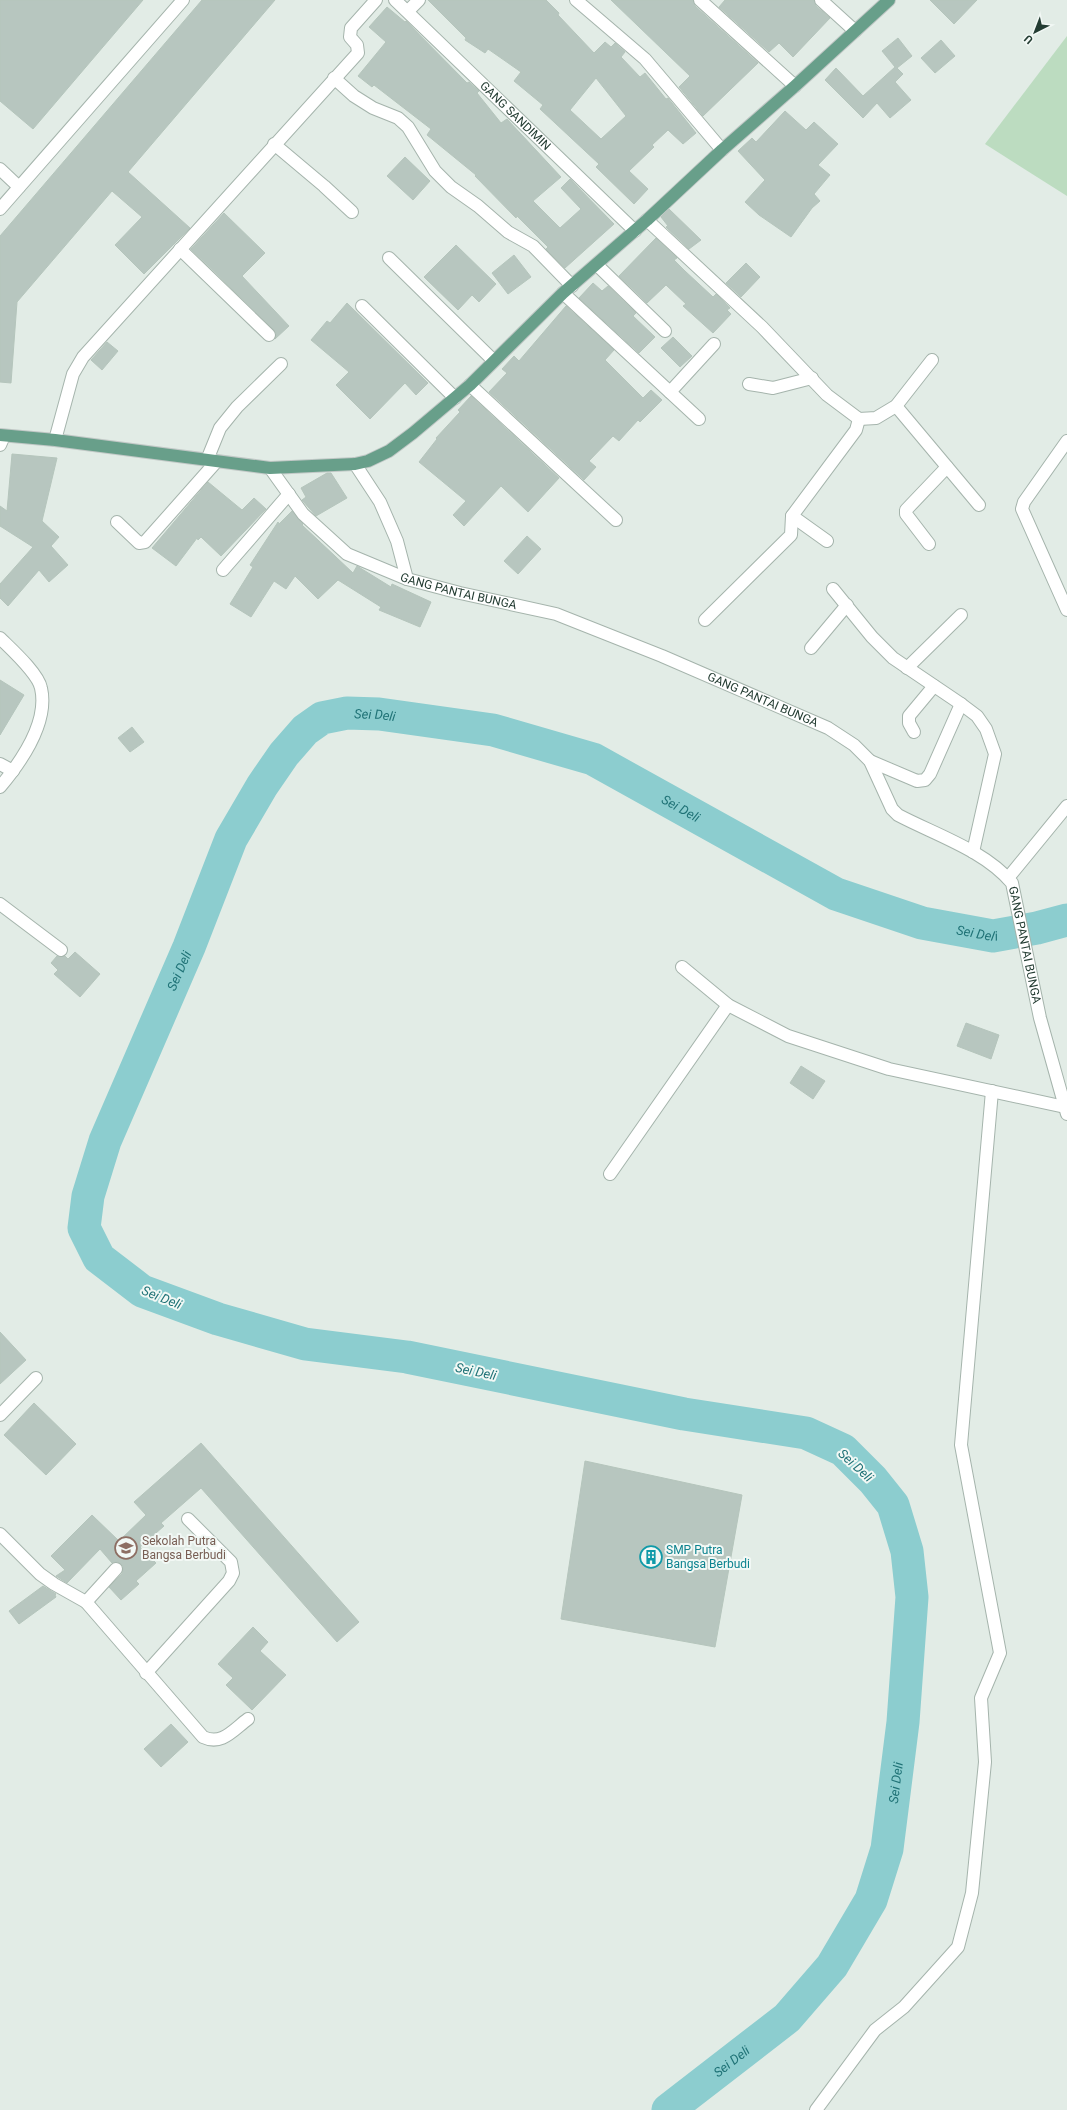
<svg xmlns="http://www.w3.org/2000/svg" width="1067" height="2110" font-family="Roboto,sans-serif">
<rect width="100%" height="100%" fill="#e2ece6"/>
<path fill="#bcdcc0" d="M1067 36V196L985 144Z"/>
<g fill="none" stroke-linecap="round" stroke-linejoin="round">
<path stroke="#8ccdcf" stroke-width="33" id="s1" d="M668 2110 787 2018 832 1966 871 1900 887 1849 903 1722 912 1597 907 1551 893 1505 873 1480 843 1450 806 1433 684 1414 407 1357 305 1344 218 1319 142 1291 99 1258 84 1228 88 1196 105 1141 189 947 231 839 262 786 284 754 305 730 322 718 347 713 379 714 493 730 593 759 836 894 922 923 993 936 1037 928 1067 920"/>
</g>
<g fill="#b7c6bf" stroke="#b5c5bc" fill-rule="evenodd">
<path d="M0 0H143L33 129 0 101Z"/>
<path d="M202 0H275L128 172 190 228 144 274 115 245 142 217 112 191 17 302 11 383 0 382V236Z"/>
<path d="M428 0H546L559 13 558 15 594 53 605 42 611 47 615 43 625 52 621 57 640 77 645 73 666 99 668 98 696 133 683 144 668 130 652 145 654 147 629 171 648 189 634 204 596 167 599 164 540 109 543 105 514 81 521 72 488 49 485 53 465 40 466 38ZM596 78 626 116 601 139 570 110Z"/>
<path d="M611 0H693L695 6 758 63 703 116 679 87 690 76Z"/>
<path d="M725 0H814L816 6 830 18 793 57 779 43 769 52 719 7Z"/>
<path d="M930 0H977L954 24Z"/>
<path d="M387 7 405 22 406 21 467 83 469 82 479 91 477 93 501 123 507 119 561 177 533 201 560 228 581 209 561 188 570 179 614 224 565 268 546 249 548 247 517 216 516 218 475 176 476 175 427 135 431 129 374 85 372 87 358 76 386 42 369 27Z"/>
<path d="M898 38 912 56 897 68 903 74 895 82 911 100 890 118 877 103 863 118 825 80 836 68 863 96 895 67 882 51Z"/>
<path d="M941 40 955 56 935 73 921 58Z"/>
<path d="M785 111 806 130 814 122 838 144 818 165 830 175 814 194 820 201 812 208 791 237 759 215 745 202 765 180 738 151 752 138 756 142Z"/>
<path d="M405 157 430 181 413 200 387 176Z"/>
<path d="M669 209 701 240 689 249 666 227 668 226 661 217Z"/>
<path d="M224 213 265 253 242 276 289 326 275 339 276 333 274 330 191 249Z"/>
<path d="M656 238 677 258 674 260 685 271 713 297 716 294 730 308 727 310 731 314 713 333 683 306 686 304 666 285 647 303 619 276Z"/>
<path d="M456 245 496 284 479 302 472 295 458 310 424 277Z"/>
<path d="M514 255 531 277 508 294 492 273Z"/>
<path d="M746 263 760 277 741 297 726 283Z"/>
<path d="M593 283 602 291 608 286 636 313 633 316 655 337 639 353 579 298Z"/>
<path d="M347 303 428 383 416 395 405 383 370 419 336 385 349 372 311 340 327 321 330 323Z"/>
<path d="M566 306 614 350 605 360 643 398 651 390 662 400 640 422 638 420 619 441 613 436 589 461 596 467 584 480 489 392 507 373 502 369 514 356 519 361Z"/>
<path d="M673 337 692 356 680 367 661 348Z"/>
<path d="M107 342 118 351 102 370 91 360Z"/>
<path d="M471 396 559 478 528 512 501 486 464 526 453 515 466 501 419 462 437 439 436 438 460 412 458 410Z"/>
<path d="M12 454 57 458 42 521 59 537 51 546 68 565 49 582 39 570 8 606 0 598V584L33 547 0 526V506L7 511Z"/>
<path d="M327 473H331L347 498 316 516 302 500 306 497 301 488Z"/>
<path d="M208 482 242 510 254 498 266 509 221 556 201 537 198 540 197 538 176 566 152 548Z"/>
<path d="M292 511 303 524 302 525 353 573 357 566 391 587 392 584 431 602 420 627 379 610 381 607 338 580 318 599 295 576 286 589 274 581 251 617 230 604 253 567 250 565 278 522 279 524Z"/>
<path d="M527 536 541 549 518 574 504 561Z"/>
<path d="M0 680 24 695 0 735Z"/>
<path d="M132 727 144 742 130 752 118 738Z"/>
<path d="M75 952 100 974 80 997 54 974 58 970 51 963 57 956H65L68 959Z"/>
<path d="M966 1023 999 1035 991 1059 957 1046Z"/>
<path d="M801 1066 825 1081 813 1099 790 1083Z"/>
<path d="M0 1332 26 1360 0 1384Z"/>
<path d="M34 1403 76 1444 46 1475 4 1435Z"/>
<path d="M201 1443 359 1622 337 1642 201 1488 161 1523 164 1526 140 1547 156 1563 136 1581 139 1584 121 1600 109 1587 122 1574 123 1566 118 1562 112 1563 100 1549 67 1583 56 1576 65 1570 51 1556 92 1515 119 1541 146 1515 134 1502Z"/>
<path d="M585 1461 742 1495 715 1647 561 1619Z"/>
<path d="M43 1586 56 1594 55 1595 56 1597 19 1624 9 1611Z"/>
<path d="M253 1627 268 1642 260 1651 286 1675 252 1710 226 1685 233 1678 218 1664Z"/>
<path d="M171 1724 188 1742 161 1767 144 1749Z"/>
</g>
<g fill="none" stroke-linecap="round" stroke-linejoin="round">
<g stroke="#a5b4ac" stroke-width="14">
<g id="minor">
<path id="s2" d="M395 0 635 231"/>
<path d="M576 0 645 59 722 150"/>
<path d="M700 0 795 86"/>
<path d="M821 0 855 31"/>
<path d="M408 11 419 0"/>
<path d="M334 78 354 96 373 108 398 118 408 127 435 171 451 187 478 206 508 232 533 246 572 286"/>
<path d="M274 144 324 186 352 212"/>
<path d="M0 169 19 187"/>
<path d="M0 209 183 0"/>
<path d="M647 220 762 327 827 395 859 419 876 418 896 406 932 360"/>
<path d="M180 249 269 335"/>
<path d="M389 258 493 360"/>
<path d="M597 265 665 331"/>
<path d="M563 293 699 419"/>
<path d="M362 306 455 398"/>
<path d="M749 384 773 388 812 378"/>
<path d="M470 385 616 520"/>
<path d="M670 392 714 344"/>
<path d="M896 406 979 505"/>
<path d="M55 440 73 374 83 357 358 53 357 45 350 37 351 28 376 0"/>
<path d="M1067 441 1024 502 1022 509 1067 610"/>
<path d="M0 445 4 436"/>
<path d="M207 460 220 428 237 407 281 364"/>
<path d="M355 464 380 502 397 541 407 579"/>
<path id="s3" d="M270 468 303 514 347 554 407 579 460 593 556 614 662 656 828 728 854 745 870 761 892 809 898 815C936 835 984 850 1012 883L1040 1018 1067 1114"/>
<path d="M792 516 827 541"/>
<path d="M117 522 139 543 145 542 216 462"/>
<path d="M929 544 906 514V510L947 467"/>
<path d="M223 570 289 494"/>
<path d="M833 589 872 637 893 658 961 704 977 716 986 729 995 754 973 852"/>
<path d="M705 620 791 535 792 516 856 430 859 419"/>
<path d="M0 638C11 649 38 673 41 688 49 723 21 762 0 787"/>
<path d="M811 648 847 605"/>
<path d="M907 668 961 615"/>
<path d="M914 732 909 723V716L934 686"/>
<path d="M870 761 917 781 925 780 930 774 961 704"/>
<path d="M0 764 13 771"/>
<path d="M1008 878 1067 806"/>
<path d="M0 904 61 950"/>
<path d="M682 967 728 1005 788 1036 889 1069 1065 1107"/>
<path d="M610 1174 728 1005"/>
<path d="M0 1415 36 1378"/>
<path d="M0 1534 40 1574 54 1584 86 1602 203 1737C222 1746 233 1730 248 1719"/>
<path d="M86 1602 116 1569"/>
<path d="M146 1673 229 1581 233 1573 231 1562 188 1519"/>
<path d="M816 2110 875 2030 904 2007 958 1947 972 1893 985 1762 981 1698 1000 1653 961 1445 992 1091"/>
</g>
</g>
<g stroke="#c1c8c6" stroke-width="14">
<path id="major" d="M0 435 55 440 270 468 355 464 368 461 389 451 413 433 470 385 563 293 647 220 722 150 795 86 889 0"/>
</g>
<use href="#minor" stroke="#fff" stroke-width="12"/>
<use href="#major" stroke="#689f8a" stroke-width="12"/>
</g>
<defs>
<g id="school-ring" transform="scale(1.15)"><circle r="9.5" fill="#f2f8f5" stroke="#8d6e63" stroke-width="1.5"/><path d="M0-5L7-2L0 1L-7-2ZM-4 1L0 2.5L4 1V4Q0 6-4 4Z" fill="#8d6e63"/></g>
<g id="building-ring" transform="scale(1.15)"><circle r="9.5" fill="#f2f8f5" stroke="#0f9aa8" stroke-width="1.5"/><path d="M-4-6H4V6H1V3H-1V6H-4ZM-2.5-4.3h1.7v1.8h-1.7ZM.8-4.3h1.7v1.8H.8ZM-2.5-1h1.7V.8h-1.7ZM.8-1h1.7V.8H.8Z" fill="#0f9aa8"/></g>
</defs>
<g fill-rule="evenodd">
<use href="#school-ring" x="126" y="1548"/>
<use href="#building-ring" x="651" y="1557"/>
</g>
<g text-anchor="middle" stroke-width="4" stroke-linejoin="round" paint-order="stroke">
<g font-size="12" fill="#233c32" stroke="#f2f8f5">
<text dy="4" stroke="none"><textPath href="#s2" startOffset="167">GANG SANDIMIN</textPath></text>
<text dy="4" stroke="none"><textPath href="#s3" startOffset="234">GANG PANTAI BUNGA</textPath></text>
<text dy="4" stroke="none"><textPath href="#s3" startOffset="558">GANG PANTAI BUNGA</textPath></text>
<text dy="4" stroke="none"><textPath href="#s3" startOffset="941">GANG PANTAI BUNGA</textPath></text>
</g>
<g font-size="12" fill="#785e54" stroke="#f2f8f5" text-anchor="start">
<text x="142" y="1545">Sekolah Putra<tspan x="142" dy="14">Bangsa Berbudi</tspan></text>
</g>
<g font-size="12" fill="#0d838f" stroke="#f2f8f5" text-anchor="start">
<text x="666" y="1554">SMP Putra<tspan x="666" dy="14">Bangsa Berbudi</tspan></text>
</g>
<g font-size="13" font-style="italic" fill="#1f7276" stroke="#f2f8f5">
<text dy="5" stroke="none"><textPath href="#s1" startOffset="2204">Sei Deli</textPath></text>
<text dy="5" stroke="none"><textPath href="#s1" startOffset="2528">Sei Deli</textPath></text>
<text dy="5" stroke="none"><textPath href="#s1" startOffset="2852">Sei Deli</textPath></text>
<text dy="5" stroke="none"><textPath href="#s1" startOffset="1856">Sei Deli</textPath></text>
<text transform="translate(162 1297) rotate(22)" y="5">Sei Deli</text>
<text transform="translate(476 1371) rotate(12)" y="5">Sei Deli</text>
<text transform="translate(856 1465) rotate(42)" y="5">Sei Deli</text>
<text dy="5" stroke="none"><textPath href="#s1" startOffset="416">Sei Deli</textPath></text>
<text dy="5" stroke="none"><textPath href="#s1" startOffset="80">Sei Deli</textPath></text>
</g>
</g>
<g transform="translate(1035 32) rotate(222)" stroke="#f2f8f5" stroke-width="3" paint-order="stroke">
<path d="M0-3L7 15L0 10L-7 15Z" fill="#233c32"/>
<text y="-6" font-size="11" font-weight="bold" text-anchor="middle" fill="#233c32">U</text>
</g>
</svg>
